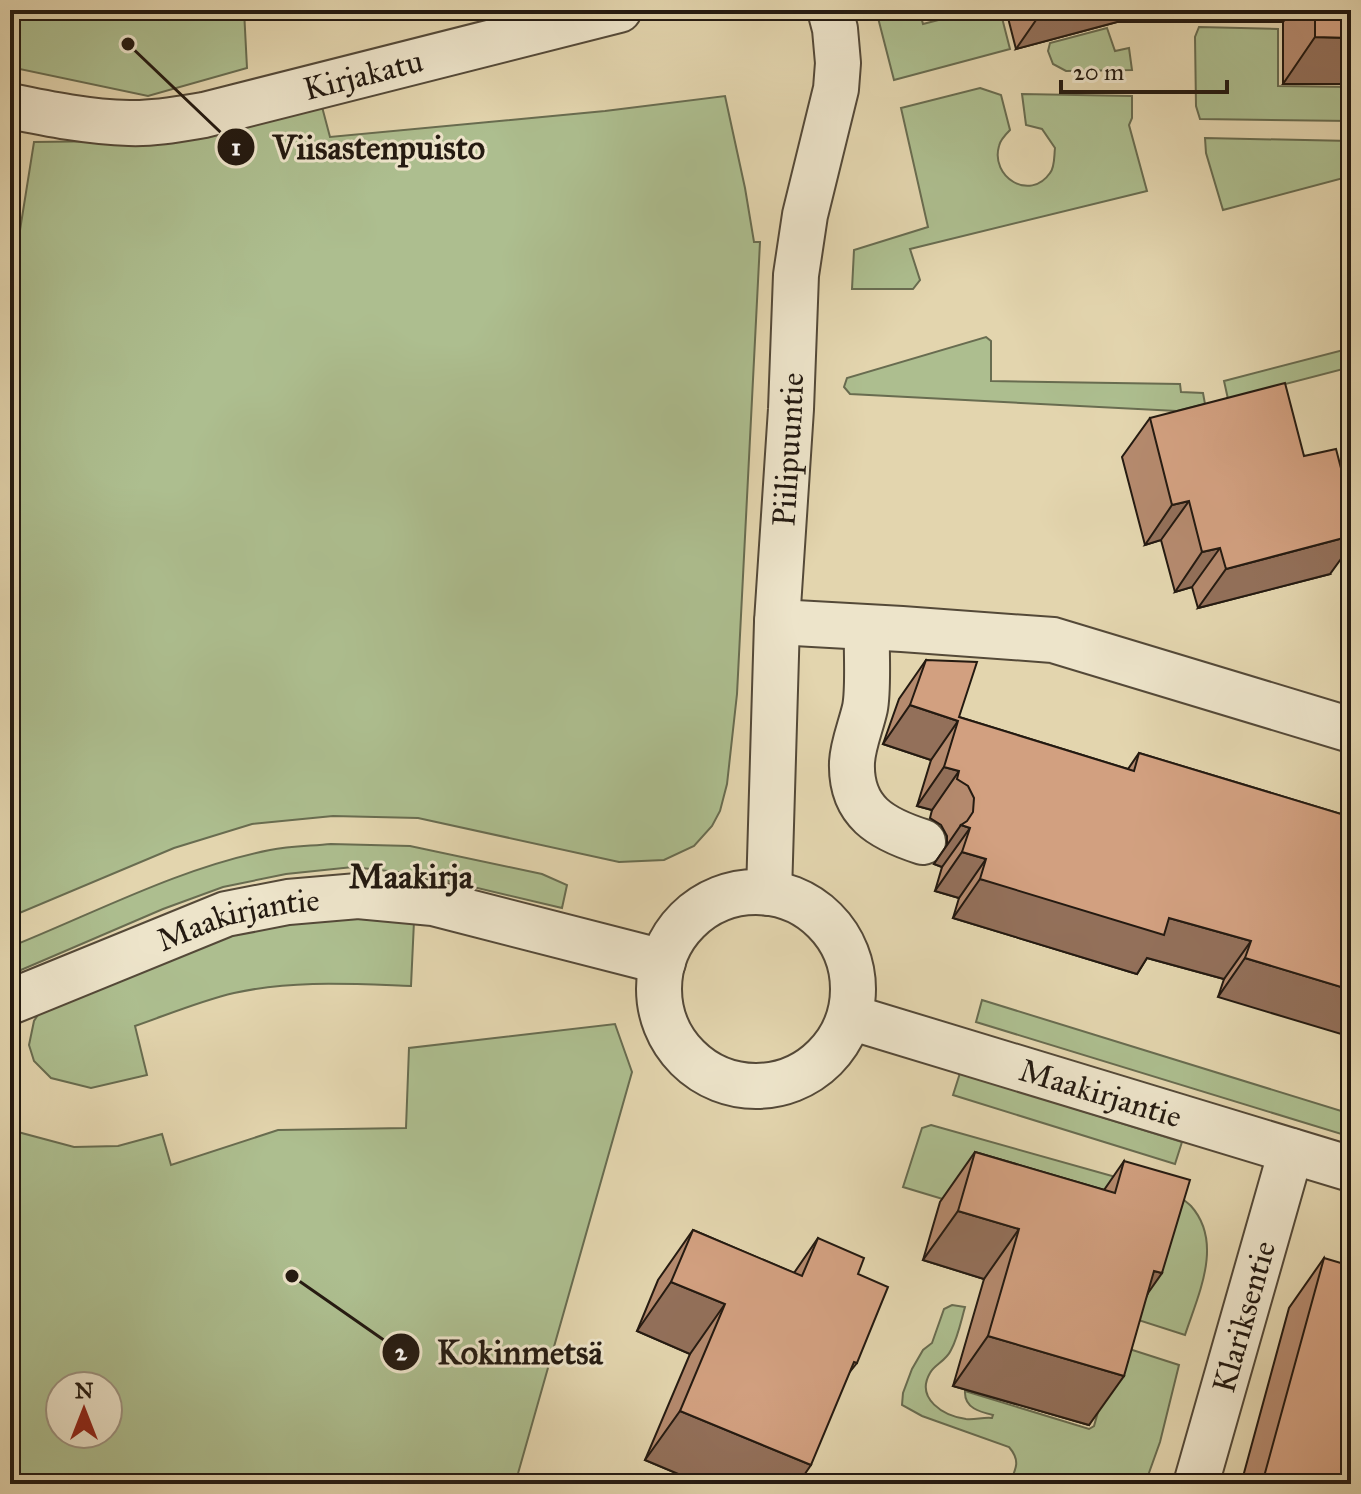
<svg xmlns="http://www.w3.org/2000/svg" width="1361" height="1494" font-family="'IM FELL Great Primer',serif">
<rect width="100%" height="100%" fill="#e3d5ae"/>
<filter id="stains"><feTurbulence type="fractalNoise" baseFrequency=".0025" numOctaves="4"/><feColorMatrix values="0 0 0 0 .2 0 0 0 0 .09 0 0 0 0 .02 0 0 0 .5 -.17"/></filter>
<radialGradient id="worn" r=".72"><stop offset=".6" stop-color="#630" stop-opacity="0"/><stop offset="1" stop-color="#630" stop-opacity=".3"/></radialGradient>
<g fill="#adbe8f" stroke="#686c50" stroke-width="2" fill-rule="evenodd">
<path d="M10 10H244L247 68 148 96 10 67Z"/>
<path d="M876 10H919L923 24 977 10H1000L1010 49 894 80Z"/>
<path d="M1199 27 1278 29V86L1351 87V121L1200 119 1196 106 1195 37Z"/>
<path d="M1107 28 1115 51 1129 48 1132 70 1066 71 1053 64 1048 51 1050 43Z"/>
<path d="M980 88 1001 95 1010 130C1006 134 1000 140 999 146 990 177 1030 202 1050 173 1055 167 1054 156 1055 148L1042 129 1026 125 1022 94 1132 96V118L1129 125 1147 191 910 249 920 280 913 289H852L854 250 928 227 901 108Z"/>
<path d="M725 96 745 188 754 242H760L737 694 727 784 720 811 712 826 694 846 664 860 619 862 418 818 333 816 252 824 174 848 10 917V293L34 142 190 140 321 103 330 137 605 111Z"/>
<path d="M1205 138 1351 141V176L1223 210 1206 153Z"/>
<path d="M986 337 991 341V381L1180 384 1181 392 1203 393 1205 404 1177 411 850 394 844 387 847 378Z"/>
<path d="M1351 348V367L1228 399 1224 381Z"/>
<path d="M331 844 410 846 542 874 567 885 562 908 423 875 353 867 286 874 223 887 163 909 21 970 10 973V947C95 913 179 868 270 850 289 846 311 846 331 844Z"/>
<path d="M327 915 414 921 411 986C352 984 292 980 234 993 200 1001 167 1015 135 1026L147 1075 91 1088 51 1078 34 1061 29 1045 34 1021 41 1010 233 933Z"/>
<path d="M982 1000 1351 1114V1137L976 1022Z"/>
<path d="M615 1024 632 1072 515 1484H10V1125L18 1132 74 1147 118 1146 162 1134 171 1165 278 1130 406 1128 409 1048ZM60 1386H108V1434H60Z"/>
<path d="M960 1073 1182 1142 1175 1164 953 1095Z"/>
<path d="M931 1125 1176 1194C1181 1198 1187 1202 1191 1206 1224 1243 1198 1295 1185 1335L1135 1319 1078 1240 903 1187 922 1128Z"/>
<path d="M952 1305 965 1307C961 1321 958 1337 951 1350 946 1361 934 1365 930 1373 915 1399 944 1416 966 1419 975 1420 983 1417 992 1418L993 1415C980 1412 964 1408 965 1391L1089 1429 1094 1426 1117 1345 1179 1365 1160 1442 1145 1484H1009C1016 1469 1021 1461 1009 1447L922 1416 902 1405 903 1393 912 1369 923 1350 932 1343 944 1309Z"/>
</g>
<g fill="none" stroke-linecap="round" stroke-linejoin="round">
<g stroke="#544938" stroke-width="48">
<g id="minor">
<path id="s1" d="M10 106C49 114 89 122 129 123 154 124 180 119 204 115L619 10"/>
<path d="M777 622 902 629 1053 640 1351 730"/>
<path d="M867 628C866 650 869 687 865 708 861 726 853 744 852 762 850 812 882 829 923 842"/>
<circle cx="756" cy="989" r="97"/>
<path id="s2" d="M769 893 777 622 791 409 796 275 805 215 836 89 838 63 835 29 830 10"/>
<path id="s3" d="M10 1002 226 914 288 902 358 896 433 903 663 962"/>
<path id="s4" d="M850 1017 1351 1169"/>
<path id="s5" d="M1196 1484 1291 1151"/>
</g>
</g>
<use href="#minor" stroke="#ede4ca" stroke-width="44"/>
</g>
<g fill="#b58a6e" stroke="#241a11" stroke-width="2">
<path d="M923 10H958L925 18Z"/>
<path d="M1006 10H1351V84H1283V22H1117L1016 49Z"/>
<path d="M1150 418 1330 574 1198 608 1192 587 1175 592 1161 540 1145 545 1122 457Z"/>
<path d="M926 660 959 717 1128 769 1139 753 1351 817 1218 997 1224 979 1147 958 1137 974 953 918 959 898 935 891 942 867 934 864 947 845V836L941 825 930 818 932 810 917 806 931 760 883 744 899 699Z"/>
<path d="M975 1152 1104 1190 1124 1161 1148 1293 1089 1425 953 1386 984 1279 923 1260 940 1202Z"/>
<path d="M693 1230 794 1273 818 1238 858 1274 857 1363 849 1373 798 1484H702L645 1460 690 1354 637 1331 658 1280Z"/>
<path d="M1324 1258 1351 1484H1241L1289 1308Z"/>
</g>
<g fill="#93705a" stroke="#241a11" stroke-width="2">
<path d="M931 10H958L925 18Z"/>
<path d="M1043 10H1292L1283 22H1117L1016 49Z"/>
<path d="M1315 37 1351 38V84H1283Z"/>
<path d="M1189 501 1161 540 1145 545 1172 505Z"/>
<path d="M1351 536V545L1330 574 1198 608 1226 569Z"/>
<path d="M1220 548 1192 587 1175 592 1202 552Z"/>
<path d="M910 705 958 721 931 760 883 744Z"/>
<path d="M944 767 959 771 932 810 917 806Z"/>
<path d="M961 825 970 828 942 867 934 864Z"/>
<path d="M962 852 986 859 959 898 935 891Z"/>
<path d="M980 879 1169 918 1251 941 1224 979 1147 958 1137 974 953 918Z"/>
<path d="M1245 958 1351 990V1037L1218 997Z"/>
<path d="M958 1211 1019 1229 984 1279 923 1260Z"/>
<path d="M1154 1271 1162 1273 1127 1323Z"/>
<path d="M671 1282 725 1304 690 1354 637 1331Z"/>
<path d="M988 1336 1124 1376 1089 1425 953 1386Z"/>
<path d="M680 1411 811 1465 798 1484H702L645 1460Z"/>
</g>
<g fill="#d2a080" stroke="#241a11" stroke-width="2">
<path d="M1315 10H1351V38L1315 37Z"/>
<path d="M1285 383 1304 456 1336 449 1351 507V536L1226 569 1220 548 1202 552 1189 501 1172 505 1150 418Z"/>
<path d="M926 660 977 662 959 717 1134 771 1139 753 1351 817V990L1245 958 1251 941 1169 918 1164 935 980 879 986 859 962 852 970 828 961 825 967 821 973 812 974 798 968 786 957 779 959 771 944 767 958 721 910 705Z"/>
<path d="M975 1152 1115 1193 1124 1161 1190 1180 1162 1273 1154 1271 1124 1376 988 1336 1019 1229 958 1211Z"/>
<path d="M693 1230 802 1276 818 1238 864 1258 858 1274 888 1287 857 1363 854 1362 811 1465 680 1411 725 1304 671 1282Z"/>
<path d="M1324 1258 1351 1266V1484H1262Z"/>
</g>
<g text-anchor="middle" stroke-width="6" stroke-linejoin="round" paint-order="stroke">
<g font-size="32" fill="#241a11" stroke="#ede4ca">
<text dy="11" stroke="none"><textPath href="#s1" startOffset="360">Kirjakatu</textPath></text>
<text dy="11" stroke="none"><textPath href="#s2" startOffset="444">Piilipuuntie</textPath></text>
<text dy="11" stroke="none"><textPath href="#s3" startOffset="244">Maakirjantie</textPath></text>
<text dy="11" stroke="none"><textPath href="#s4" startOffset="262">Maakirjantie</textPath></text>
<text dy="11" stroke="none"><textPath href="#s5" startOffset="174">Klariksentie</textPath></text>
</g>
<g font-size="34" font-weight="bold" fill="#241a11" stroke="#ede4ca">
<text x="411" y="888">Maakirja</text>
</g>
</g>
<path fill="none" stroke="#241a11" stroke-width="3" d="M128 44L236 147M292 1276L401 1352"/>
<g fill="#241a11" stroke="#ede4ca" stroke-width="3">
<circle cx="128" cy="44" r="8"/>
<circle cx="292" cy="1276" r="8"/>
<circle cx="236" cy="147" r="20"/>
<circle cx="401" cy="1352" r="20"/>
</g>
<g font-size="24" text-anchor="middle" font-weight="bold" fill="#fff">
<text x="236" y="155">1</text>
<text x="401" y="1360">2</text>
</g>
<g font-size="34" text-anchor="middle" font-weight="bold" fill="#241a11" stroke="#ede4ca" stroke-width="6" stroke-linejoin="round" paint-order="stroke">
<text x="379" y="159">Viisastenpuisto</text>
<text x="520" y="1364">Kokinmetsä</text>
</g>
<rect width="1361" height="1494" fill="none" stroke="#e3d5ae" stroke-width="40"/>
<rect x="12" y="12" width="1337" height="1470" fill="none" stroke="#241a11" stroke-width="4"/>
<rect x="20" y="20" width="1321" height="1454" fill="none" stroke="#241a11" stroke-width="2"/>
<g transform="translate(84 1410)"><circle r="38" fill="#ede4ca" stroke="#9d9380" stroke-width="2"/>
<path d="M0-6L14 30L0 20L-14 30Z" fill="#8f2418"/>
<text y="-12" font-size="22" font-weight="bold" text-anchor="middle" fill="#241a11">N</text>
</g>
<path d="M1061 80v12h166v-12" fill="none" stroke="#241a11" stroke-width="4"/>
<text x="1073" y="80" font-size="24" fill="#241a11" stroke="#ede4ca" stroke-width="6" paint-order="stroke">20 m</text>
<rect width="100%" height="100%" filter="url(#stains)"/>
<rect width="100%" height="100%" fill="url(#worn)"/>
</svg>
